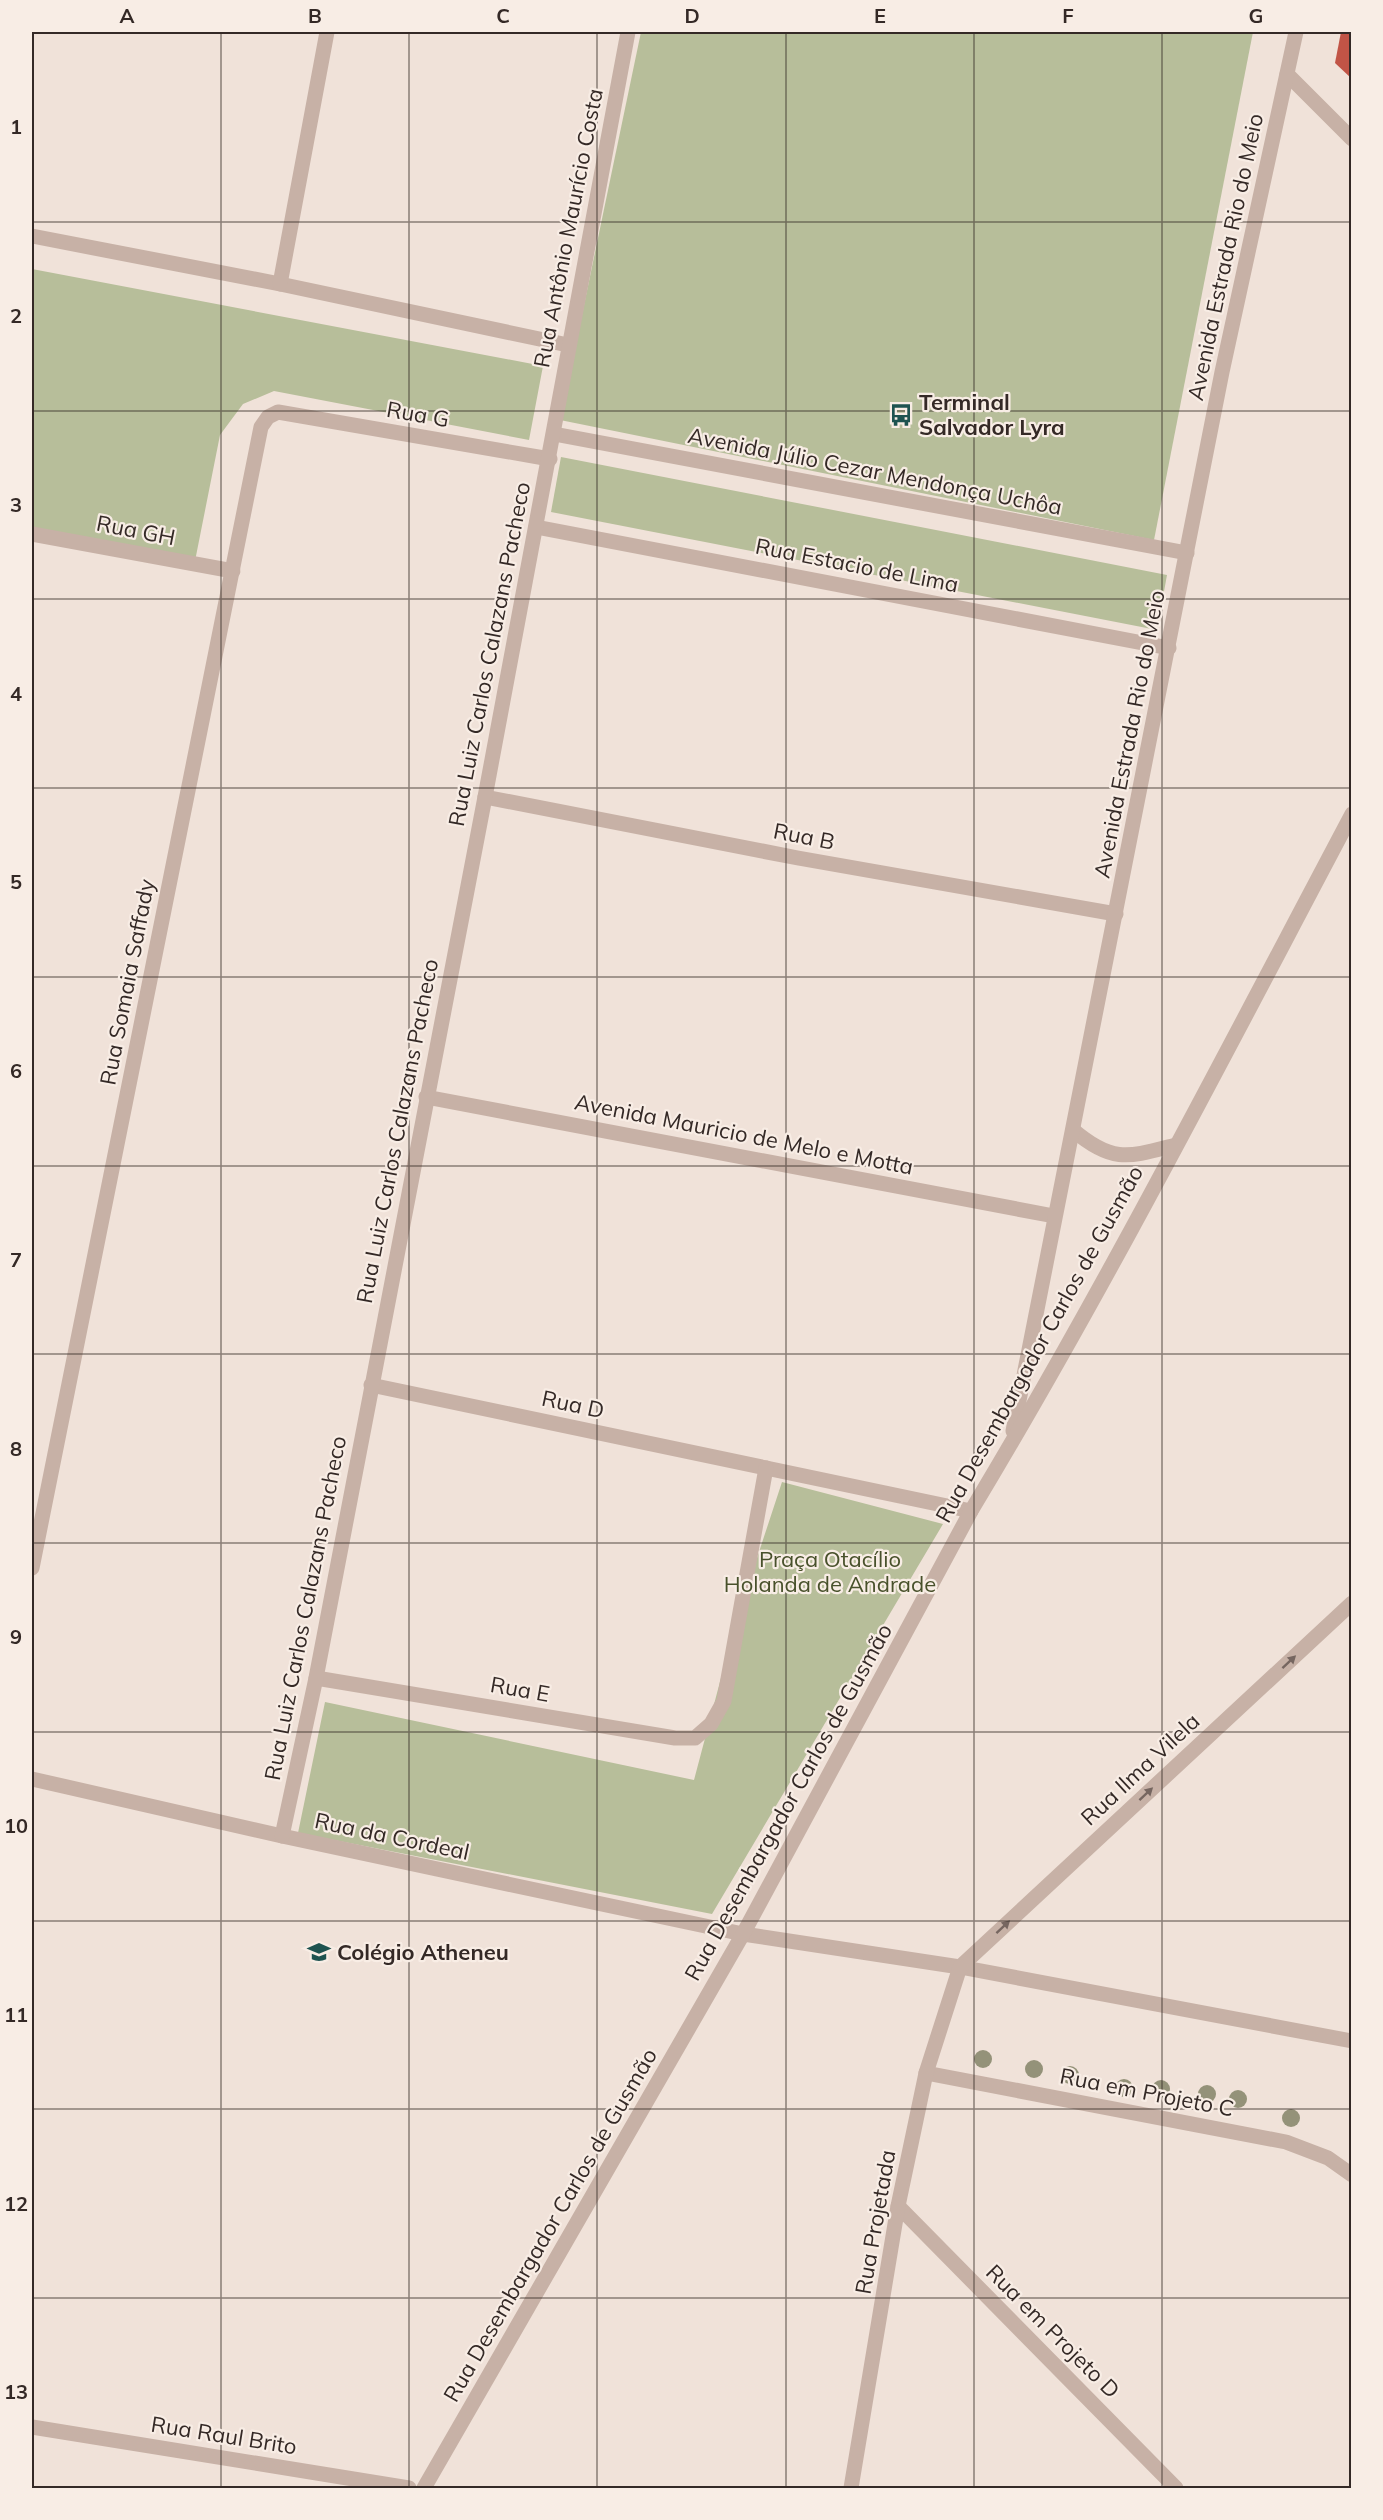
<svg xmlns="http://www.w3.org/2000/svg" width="1383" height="2520" font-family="Mulish,sans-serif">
<rect width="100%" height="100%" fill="#f0e2d9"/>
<g fill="#b7be9a">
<path d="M641 32H1253L1154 540 560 420Z"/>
<path d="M32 269 543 366 529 440 274 391 243 404 220 435 195 561 32 530Z"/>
<path d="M561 457 1167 575 1157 630 551 512Z"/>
<path d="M782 1482 943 1524 712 1914 298 1833 325 1702 694 1780 735 1625Z"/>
</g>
<path fill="#c15446" d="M1341 32H1352V79L1335 63Z"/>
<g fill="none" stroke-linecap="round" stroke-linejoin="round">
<g stroke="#c7b1a6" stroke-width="15">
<path d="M1287 74 1352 139"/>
<path d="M32 236 280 284 568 345"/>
<path d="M280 284 327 32"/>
<path d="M554 434 1187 553"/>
<path d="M536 527 1169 648"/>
<path d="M32 534 233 571"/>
<path d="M485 797 798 858 1116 914"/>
<path d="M426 1097 1054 1216"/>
<path d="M1073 1130C1113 1164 1129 1157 1176 1145"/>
<path d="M371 1385 971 1511"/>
<path d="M1013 1431 1222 372 1296 32"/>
<path d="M32 1568 261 427 268 417 278 412 550 459"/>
<path d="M316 1678 675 1738H695L711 1724 724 1701 766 1468"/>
<path d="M32 1779 282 1836 743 1934 960 1967 1352 2041"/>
<path d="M282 1836 316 1678 485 797 628 32"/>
<path d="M926 2073 1286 2142 1328 2158 1352 2175"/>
<path d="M898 2206 1176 2488"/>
<path d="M32 2427 409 2488"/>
<path d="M424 2488 743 1934 971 1511C1107 1285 1228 1048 1352 814"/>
<path d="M851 2488 898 2206 926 2073 960 1967 1352 1603"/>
</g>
</g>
<g fill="#949279">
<circle cx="983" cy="2059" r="9"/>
<circle cx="1034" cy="2069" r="9"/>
<circle cx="1070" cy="2075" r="9"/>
<circle cx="1124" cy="2088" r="9"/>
<circle cx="1161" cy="2089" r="9"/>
<circle cx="1207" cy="2094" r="9"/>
<circle cx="1238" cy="2099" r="9"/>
<circle cx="1291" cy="2118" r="9"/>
</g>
<defs><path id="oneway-solid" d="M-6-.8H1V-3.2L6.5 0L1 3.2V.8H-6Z" transform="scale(1.5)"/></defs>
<g fill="#766660">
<use href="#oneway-solid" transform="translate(1289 1662) rotate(-43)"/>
<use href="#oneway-solid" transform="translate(1146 1794) rotate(-43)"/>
<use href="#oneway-solid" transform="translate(1003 1927) rotate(-43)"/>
</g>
<path fill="none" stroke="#342926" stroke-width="1.5" stroke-opacity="0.55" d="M221 32V2488M409 32V2488M597 32V2488M786 32V2488M974 32V2488M1162 32V2488M32 222H1352M32 411H1352M32 599H1352M32 788H1352M32 977H1352M32 1166H1352M32 1354H1352M32 1543H1352M32 1732H1352M32 1921H1352M32 2109H1352M32 2298H1352"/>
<defs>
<g id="bus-bare" transform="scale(1.8)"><path d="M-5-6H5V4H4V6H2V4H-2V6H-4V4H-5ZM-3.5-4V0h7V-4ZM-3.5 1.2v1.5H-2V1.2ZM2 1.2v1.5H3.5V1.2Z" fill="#1e5350" stroke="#f8ede5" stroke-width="2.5" paint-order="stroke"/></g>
<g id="school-bare" transform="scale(1.8)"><path d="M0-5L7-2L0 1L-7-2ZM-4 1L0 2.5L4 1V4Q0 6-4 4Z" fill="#1e5350" stroke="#f8ede5" stroke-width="2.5" paint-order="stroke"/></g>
</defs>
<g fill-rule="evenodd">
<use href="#bus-bare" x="901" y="415"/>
<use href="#school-bare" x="319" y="1952"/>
</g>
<g text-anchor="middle" stroke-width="4.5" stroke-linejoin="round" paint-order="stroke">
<g font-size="22" fill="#342926" stroke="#f8ede5">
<text transform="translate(568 228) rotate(-79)" y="8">Rua Antônio Maurício Costa</text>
<text transform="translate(1225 257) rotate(-78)" y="8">Avenida Estrada Rio do Meio</text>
<text transform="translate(418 414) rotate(10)" y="8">Rua G</text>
<text transform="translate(875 471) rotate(11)" y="8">Avenida Júlio Cezar Mendonça Uchôa</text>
<text transform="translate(136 530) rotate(11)" y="8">Rua GH</text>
<text transform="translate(857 565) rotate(11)" y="8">Rua Estacio de Lima</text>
<text transform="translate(489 654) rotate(-79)" y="8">Rua Luiz Carlos Calazans Pacheco</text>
<text transform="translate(1129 734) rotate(-79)" y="8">Avenida Estrada Rio do Meio</text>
<text transform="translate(804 836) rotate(11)" y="8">Rua B</text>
<text transform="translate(127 982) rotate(-79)" y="8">Rua Somaia Saffady</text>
<text transform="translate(397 1131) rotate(-79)" y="8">Rua Luiz Carlos Calazans Pacheco</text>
<text transform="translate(744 1134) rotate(11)" y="8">Avenida Mauricio de Melo e Motta</text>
<text transform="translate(1039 1344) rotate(-61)" y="8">Rua Desembargador Carlos de Gusmão</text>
<text transform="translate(573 1404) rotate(12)" y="8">Rua D</text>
<text transform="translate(305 1608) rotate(-79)" y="8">Rua Luiz Carlos Calazans Pacheco</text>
<text transform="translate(520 1689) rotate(10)" y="8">Rua E</text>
<text transform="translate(1140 1769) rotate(-43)" y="8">Rua Ilma Vilela</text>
<text transform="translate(788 1802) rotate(-61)" y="8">Rua Desembargador Carlos de Gusmão</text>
<text transform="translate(392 1836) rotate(12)" y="8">Rua da Cordeal</text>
<text transform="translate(1147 2092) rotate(11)" y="8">Rua em Projeto C</text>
<text transform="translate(875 2222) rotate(-80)" y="8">Rua Projetada</text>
<text transform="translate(550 2225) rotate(-60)" y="8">Rua Desembargador Carlos de Gusmão</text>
<text transform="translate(1053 2331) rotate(45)" y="8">Rua em Projeto D</text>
<text transform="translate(224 2435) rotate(9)" y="8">Rua Raul Brito</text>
</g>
<g font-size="22" font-weight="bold" fill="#342926" stroke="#f8ede5" text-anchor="start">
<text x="919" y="410">Terminal<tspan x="919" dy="25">Salvador Lyra</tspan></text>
<text x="337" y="1960">Colégio Atheneu</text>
</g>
<g font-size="22" fill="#48512b" stroke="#f8ede5">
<text x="830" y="1567">Praça Otacílio<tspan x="830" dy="25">Holanda de Andrade</tspan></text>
</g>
</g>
<rect width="1383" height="2520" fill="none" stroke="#f8ede5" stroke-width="66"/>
<rect x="33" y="33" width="1317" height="2454" fill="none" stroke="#342926" stroke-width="2"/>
<g font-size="20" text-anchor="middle" font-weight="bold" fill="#342926">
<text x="127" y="23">A</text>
<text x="315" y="23">B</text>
<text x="503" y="23">C</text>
<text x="692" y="23">D</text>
<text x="880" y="23">E</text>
<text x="1068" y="23">F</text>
<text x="1256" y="23">G</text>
<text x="16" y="134">1</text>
<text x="16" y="323">2</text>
<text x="16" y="512">3</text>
<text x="16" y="701">4</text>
<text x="16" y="889">5</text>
<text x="16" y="1078">6</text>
<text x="16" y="1267">7</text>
<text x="16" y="1456">8</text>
<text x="16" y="1644">9</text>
<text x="16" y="1833">10</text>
<text x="16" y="2022">11</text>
<text x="16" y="2211">12</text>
<text x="16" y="2399">13</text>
</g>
</svg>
